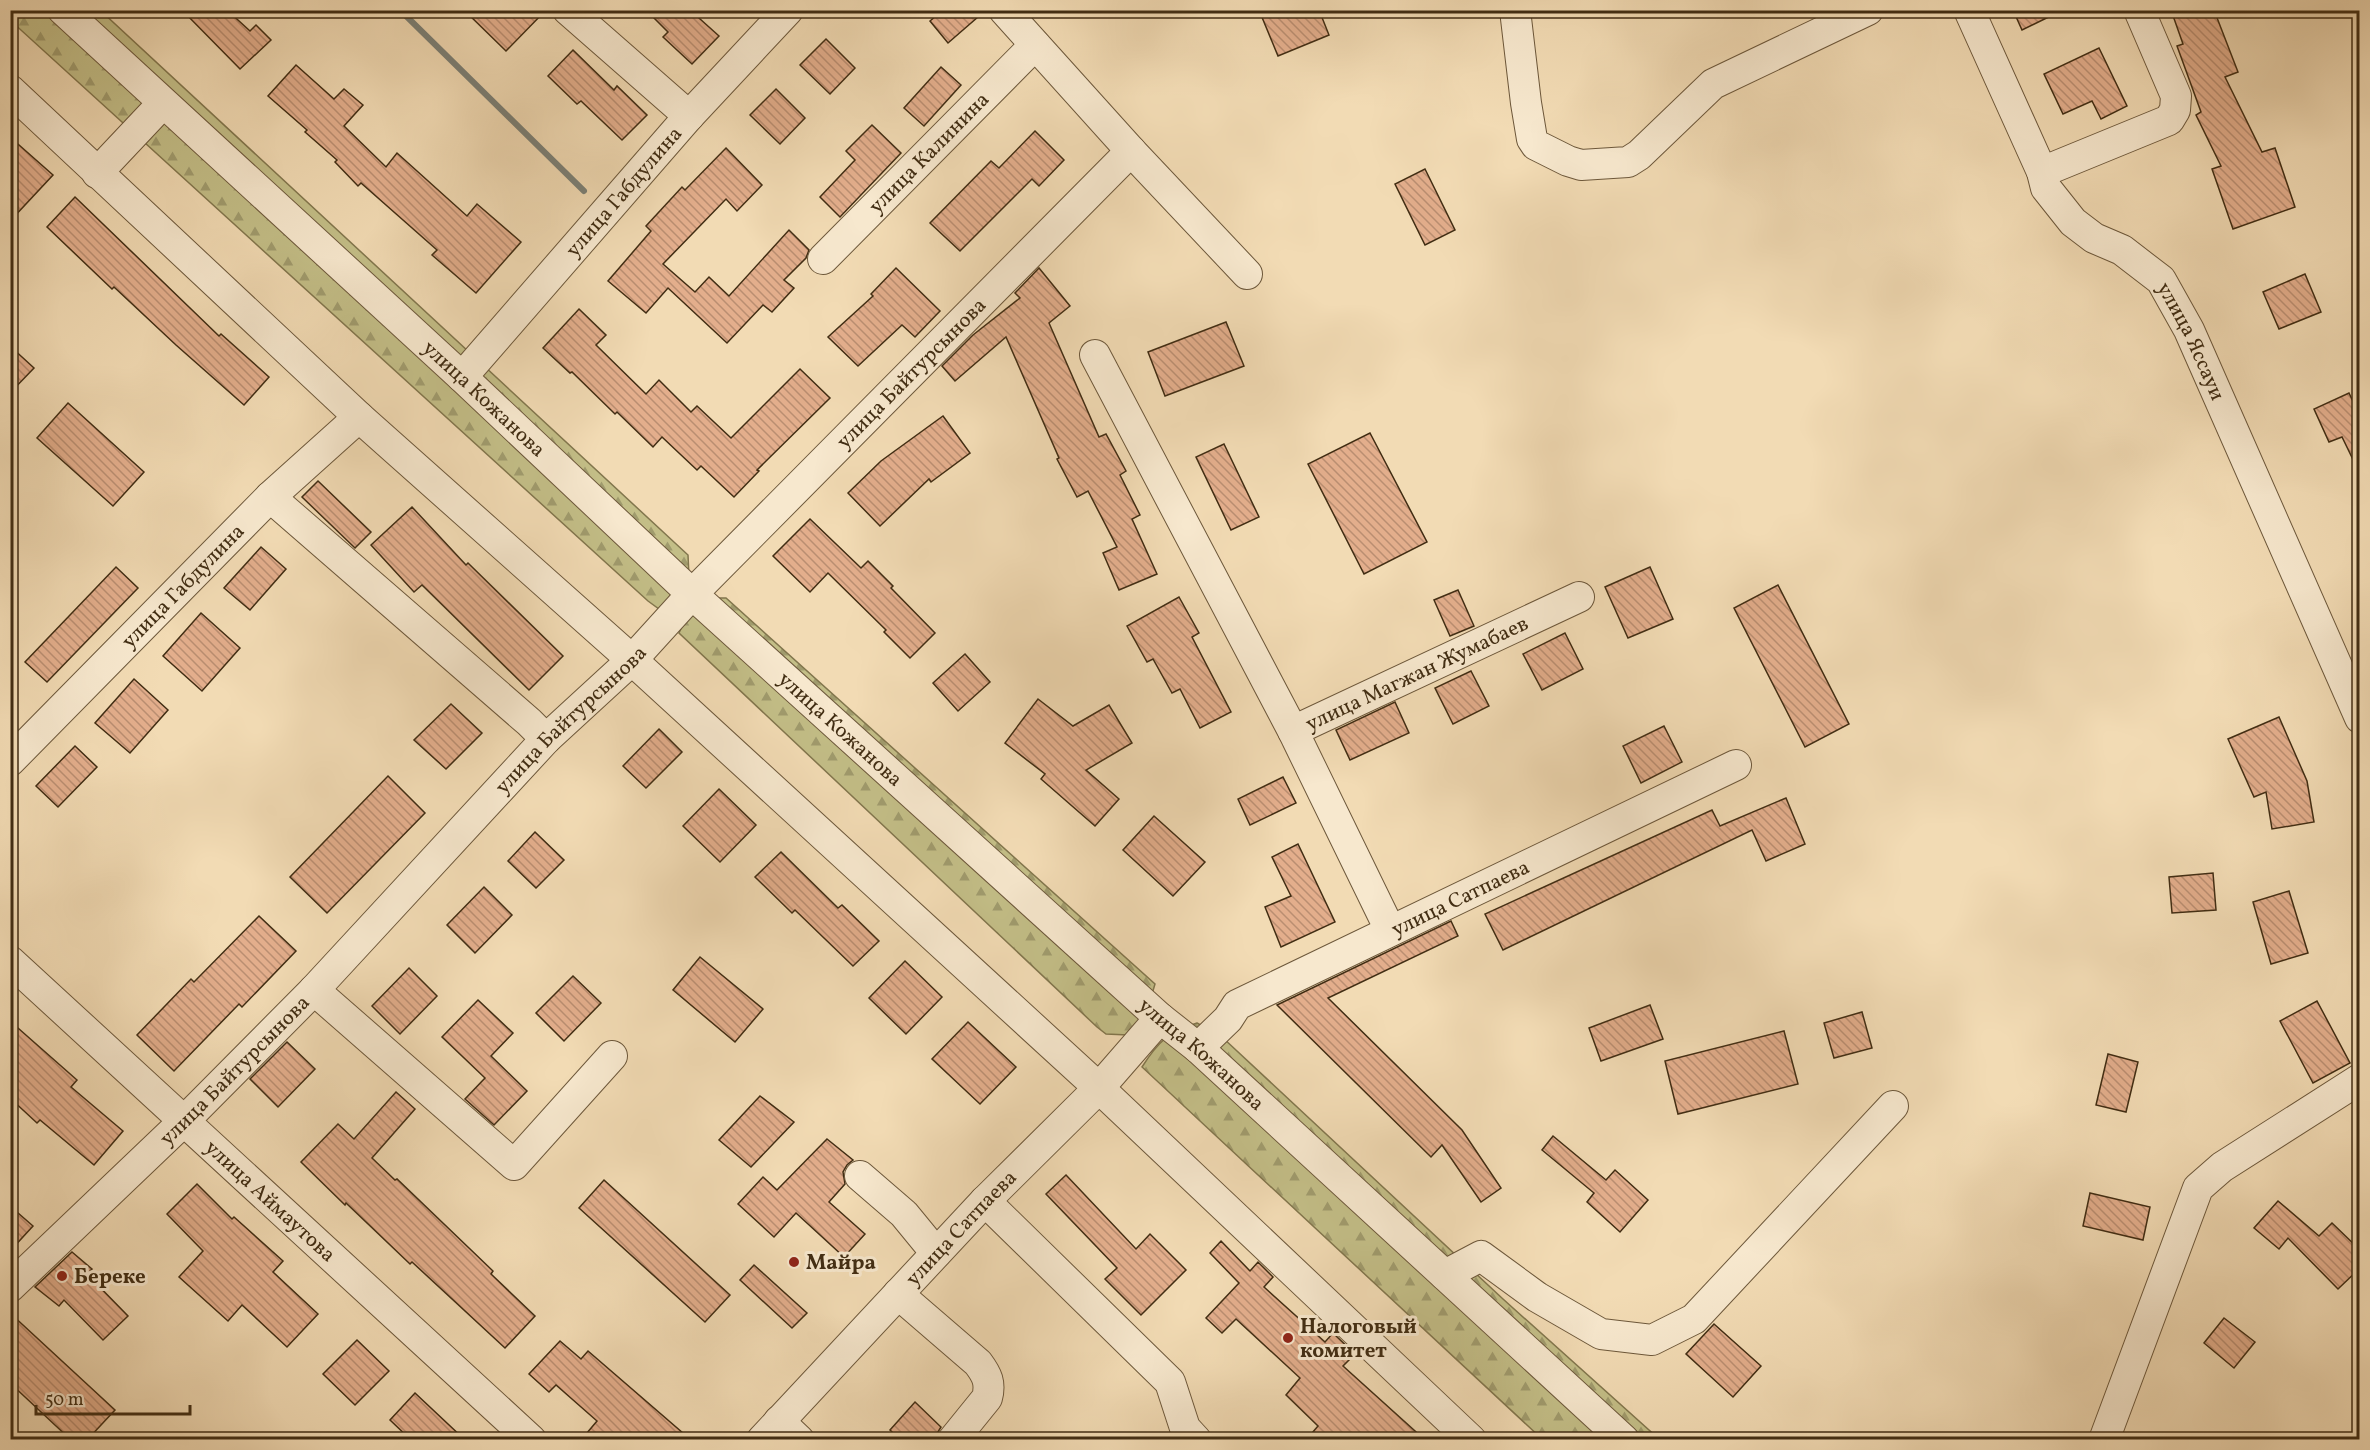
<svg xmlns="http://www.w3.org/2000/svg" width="2370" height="1450" font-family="Vollkorn,serif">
<defs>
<pattern id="forest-firs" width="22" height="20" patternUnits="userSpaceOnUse" patternTransform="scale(1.5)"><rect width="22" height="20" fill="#c3be87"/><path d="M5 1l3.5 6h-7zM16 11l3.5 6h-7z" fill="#a09b6d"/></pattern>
<pattern id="building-back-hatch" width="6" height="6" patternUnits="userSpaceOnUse" patternTransform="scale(1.5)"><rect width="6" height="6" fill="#e3ae8c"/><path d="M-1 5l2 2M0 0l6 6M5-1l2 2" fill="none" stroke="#ba8e71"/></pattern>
</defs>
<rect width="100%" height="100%" fill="#f2dbb4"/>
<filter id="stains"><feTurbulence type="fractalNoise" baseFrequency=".00333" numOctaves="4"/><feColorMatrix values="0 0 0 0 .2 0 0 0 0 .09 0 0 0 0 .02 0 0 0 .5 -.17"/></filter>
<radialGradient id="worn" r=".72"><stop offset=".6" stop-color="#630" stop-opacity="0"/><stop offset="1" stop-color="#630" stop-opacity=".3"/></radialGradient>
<g fill="url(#forest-firs)" stroke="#82764d" stroke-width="1.5">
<path d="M10 11H101L688 555 689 577 659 609 648 601 11 21Z"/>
<path d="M707 598H726L1155 984 1147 1011 1128 1035 1106 1034 1097 1027 679 633 689 611Z"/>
<path d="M1197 1023 1222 1037 1503 1299 1659 1439H1542L1142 1067C1158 1042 1168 1032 1197 1023Z"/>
</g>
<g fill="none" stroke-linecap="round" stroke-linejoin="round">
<path stroke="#7b8077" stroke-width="6" d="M400 10 584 191"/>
</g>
<g fill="url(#building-back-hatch)" stroke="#412d13" stroke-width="1.5">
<path d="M182 10H227L250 31 256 25 271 40 240 69Z"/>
<path d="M464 10H546L506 51Z"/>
<path d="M646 10H690L719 36 692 64 663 37 668 32Z"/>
<path d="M943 10H986L948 43 930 21Z"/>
<path d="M1259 10H1319L1329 35 1278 56Z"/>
<path d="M2013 10H2063L2022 30Z"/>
<path d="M2171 10H2214L2238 72 2225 77 2262 152 2275 148 2295 207 2233 229 2212 169 2221 166 2196 115 2201 112 2177 46 2183 44Z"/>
<path d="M826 39 855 68 830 94 800 65Z"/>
<path d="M2099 48 2127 106 2101 119 2092 101 2063 114 2044 74Z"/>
<path d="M573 50 614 90 617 86 647 115 622 140 581 101 577 104 548 76Z"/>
<path d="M296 65 334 99 344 89 363 105 344 126 386 167 397 153 467 216 477 204 521 242 476 293 432 255 437 250 361 183 358 186 335 162 337 160 305 132 307 130 268 96Z"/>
<path d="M941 67 961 85 924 126 904 108Z"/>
<path d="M776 89 805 118 780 144 750 115Z"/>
<path d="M872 125 901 153 840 217 820 197 855 160 846 151Z"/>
<path d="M1035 131 1064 160 1039 186 1032 179 960 251 930 223 991 161 999 168Z"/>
<path d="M10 137 53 175 10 221Z"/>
<path d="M726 148 762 185 737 211 726 199 663 264 695 292 709 277 729 296 789 230 809 250 806 258 784 280 794 288 772 312 763 305 727 343 668 288 646 313 608 281 651 231 646 226 682 187 685 190Z"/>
<path d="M1425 169 1455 230 1425 245 1395 184Z"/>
<path d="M75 197 219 336 221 334 269 377 244 405 176 345 114 287 112 289 47 227Z"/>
<path d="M896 268 940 311 915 337 902 325 858 366 828 337 873 296 871 294Z"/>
<path d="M1039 268 1070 306 1049 323 1099 437 1106 434 1126 471 1120 475 1140 515 1132 519 1157 574 1119 590 1103 553 1117 547 1088 491 1077 497 1057 459 1059 458 1006 337 955 381 942 366 973 335 1020 298 1015 293Z"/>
<path d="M2305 274 2321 312 2279 329 2263 292Z"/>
<path d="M579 309 606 335 596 345 646 394 659 380 691 412 697 406 731 438 800 369 830 398 757 470 759 471 734 497 701 466 697 470 662 437 653 447 617 412 615 414 572 372 570 373 543 348Z"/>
<path d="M1226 322 1244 366 1165 396 1148 352Z"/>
<path d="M10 346 34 368 10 393Z"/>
<path d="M2349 393 2360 416V474L2342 437 2329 442 2314 409Z"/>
<path d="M68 403 144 472 113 506 37 438Z"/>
<path d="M943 416 970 453 931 482 929 479 880 526 848 493 881 461Z"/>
<path d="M1370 433 1427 542 1364 574 1308 464Z"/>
<path d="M1224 444 1259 517 1231 530 1196 457Z"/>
<path d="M318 481 371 532 355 548 302 497Z"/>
<path d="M412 507 466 565 468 563 563 656 529 690 422 585 414 592 371 545Z"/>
<path d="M810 519 861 568 868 561 893 586 891 588 935 633 910 658 884 632 886 630 828 573 810 592 773 556Z"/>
<path d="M261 547 286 569 250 610 224 588Z"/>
<path d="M116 567 138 588 47 682 25 662Z"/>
<path d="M1650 567 1673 619 1628 638 1605 587Z"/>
<path d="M1778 585 1849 724 1805 747 1734 608Z"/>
<path d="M1458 590 1474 626 1450 636 1434 600Z"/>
<path d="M1179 597 1199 633 1192 637 1231 712 1200 728 1180 689 1172 693 1153 659 1147 662 1127 626Z"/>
<path d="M201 613 240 648 202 691 163 656Z"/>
<path d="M1565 633 1583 669 1542 690 1523 654Z"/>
<path d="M965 654 990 682 958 711 933 683Z"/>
<path d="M1471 671 1489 706 1453 724 1435 688Z"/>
<path d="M134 679 168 710 130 753 95 723Z"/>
<path d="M1038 699 1073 726 1109 705 1132 743 1086 770 1119 799 1095 826 1041 779 1045 774 1005 743Z"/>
<path d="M1395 702 1409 733 1350 760 1336 730Z"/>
<path d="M451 704 482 733 446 769 414 740Z"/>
<path d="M2279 717 2307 781 2314 822 2272 829 2266 792 2254 797 2228 739Z"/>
<path d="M1664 726 1682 762 1641 783 1623 746Z"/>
<path d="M659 729 682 752 646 788 623 766Z"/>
<path d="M75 746 97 767 58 807 36 786Z"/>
<path d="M388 776 425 813 327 913 290 877Z"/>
<path d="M1283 777 1296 803 1250 825 1238 799Z"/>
<path d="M719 789 756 825 720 862 683 826Z"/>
<path d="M1786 798 1805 844 1766 861 1752 830 1503 950 1485 914 1712 810 1720 826Z"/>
<path d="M1154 816 1205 862 1173 896 1123 850Z"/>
<path d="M535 832 564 860 536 888 508 861Z"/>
<path d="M1298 844 1335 922 1281 947 1265 907 1291 896 1272 857Z"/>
<path d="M781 852 838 908 842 905 879 941 853 966 795 910 792 913 755 877Z"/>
<path d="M2213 873 2216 910 2172 913 2169 877Z"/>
<path d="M484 887 512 915 475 953 447 925Z"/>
<path d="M2289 891 2308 953 2271 964 2253 902Z"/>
<path d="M259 916 296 951 242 1007 239 1004 174 1071 137 1035 191 979 194 982Z"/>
<path d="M1451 921 1458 936 1328 998 1462 1130 1501 1188 1481 1202 1442 1145 1431 1157 1277 1005Z"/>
<path d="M700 957 763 1009 735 1042 673 990Z"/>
<path d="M905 961 942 997 906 1034 869 998Z"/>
<path d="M409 968 437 996 400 1034 372 1006Z"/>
<path d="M573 976 601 1003 564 1041 536 1013Z"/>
<path d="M478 1000 513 1033 491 1056 527 1091 494 1125 465 1099 485 1078 442 1037Z"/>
<path d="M2317 1001 2350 1063 2313 1083 2280 1021Z"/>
<path d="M1650 1005 1663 1039 1601 1061 1589 1028Z"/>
<path d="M1862 1012 1872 1048 1834 1058 1824 1023Z"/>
<path d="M10 1021 77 1080 71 1087 123 1131 94 1165 40 1120 37 1123 10 1098Z"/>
<path d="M968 1022 1016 1067 980 1104 932 1059Z"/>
<path d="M1784 1031 1798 1084 1678 1114 1665 1061Z"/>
<path d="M287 1042 315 1069 278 1107 250 1079Z"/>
<path d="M2108 1054 2138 1062 2126 1112 2096 1105Z"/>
<path d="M396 1092 415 1109 372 1158 395 1180 397 1179 493 1271 491 1274 535 1316 505 1348 412 1262 410 1264 346 1203 345 1205 301 1162 338 1124 354 1139Z"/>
<path d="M760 1096 794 1122 751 1167 719 1140Z"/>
<path d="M1553 1136 1606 1180 1615 1170 1648 1200 1620 1232 1587 1202 1594 1193 1542 1150Z"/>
<path d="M827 1139 853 1160 847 1165 843 1172 845 1184 829 1202 865 1234 844 1257 796 1213 774 1237 738 1204 763 1177 777 1190Z"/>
<path d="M1066 1175 1136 1249 1150 1234 1186 1270 1141 1315 1105 1279 1117 1268 1046 1194Z"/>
<path d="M604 1180 730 1295 705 1322 579 1208Z"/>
<path d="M197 1184 232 1219 234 1217 283 1261 273 1272 318 1314 287 1347 242 1305 228 1321 179 1277 203 1251 167 1214Z"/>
<path d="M2090 1193 2150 1207 2143 1240 2083 1226Z"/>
<path d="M2278 1201 2319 1236 2332 1223 2360 1250V1268L2338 1289 2288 1238 2279 1249 2254 1228Z"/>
<path d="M10 1206 33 1226 10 1251Z"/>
<path d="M1221 1241 1250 1271 1258 1262 1273 1277 1264 1287 1325 1342 1333 1333 1355 1354 1343 1366 1425 1440H1306L1318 1426 1286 1395 1300 1378 1236 1319 1222 1333 1206 1318 1239 1283 1210 1253Z"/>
<path d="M72 1252 92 1269 87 1274 128 1316 103 1340 64 1300 59 1306 35 1287Z"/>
<path d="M754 1265 807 1313 792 1328 740 1280Z"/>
<path d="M10 1313 115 1410 87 1440H71L10 1383Z"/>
<path d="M2224 1318 2255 1342 2234 1368 2204 1343Z"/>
<path d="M1714 1324 1761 1366 1733 1397 1686 1354Z"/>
<path d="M357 1340 389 1371 355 1405 323 1374Z"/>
<path d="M560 1341 581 1359 588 1351 691 1440H581L597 1421 556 1385 549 1392 529 1374Z"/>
<path d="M415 1393 465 1440H411L390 1420Z"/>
<path d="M915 1402 941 1427 933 1440H900L890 1430Z"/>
</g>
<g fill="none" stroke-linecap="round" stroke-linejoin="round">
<g stroke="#6d583b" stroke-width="32">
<g id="minor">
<path id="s1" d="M63 10 462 377 692 594 1160 1018 1198 1048 1624 1440"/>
<path d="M568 10 689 116"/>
<path d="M1004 10 1131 151 1247 274"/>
<path d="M1515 10 1526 103 1532 139 1536 145 1568 161 1581 165 1628 162 1639 155 1713 84 1868 10"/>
<path id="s2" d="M1969 10 2042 172 2046 188 2073 222 2094 238 2122 250 2161 280 2189 330 2360 718"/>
<path d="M10 90 359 417 632 660 1099 1088 1471 1440"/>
<path d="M2042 172 2169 120 2175 110 2176 96 2139 10"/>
<path d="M97 173 163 103"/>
<path id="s3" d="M823 259 1035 45"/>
<path d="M1095 355 1293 731"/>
<path id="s4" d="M462 377 689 116 788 10"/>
<path d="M270 497 529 722 546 739"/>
<path id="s5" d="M10 761 270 497 359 417"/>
<path id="s6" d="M1390 930 1293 731 1579 597"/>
<path id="s7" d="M10 961 531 1440"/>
<path d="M314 990 514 1165 612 1056"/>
<path id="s8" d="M1198 1048 1228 1019 1237 1005 1736 765"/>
<path d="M860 1176 904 1214 936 1253"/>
<path d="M985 1201 1170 1382 1185 1428 1196 1440"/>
<path d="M1445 1275 1481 1256 1537 1297 1601 1334 1652 1340 1694 1319 1893 1106"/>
<path id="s9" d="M10 1287 184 1121 314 990 546 739 632 660 692 594 1131 151"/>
<path d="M898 1294 978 1363C987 1375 991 1383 987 1398L953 1440"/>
<path d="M779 1421 799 1440"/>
<path id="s10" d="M762 1440 985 1201 1099 1088 1160 1018"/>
<path d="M2104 1440 2198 1188 2222 1167 2360 1079"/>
</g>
</g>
<use href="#minor" stroke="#f7e8ce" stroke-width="30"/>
</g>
<g fill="#8f2418" stroke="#f7e8ce" stroke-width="2">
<circle cx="794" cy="1262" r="6"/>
<circle cx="62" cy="1276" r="6"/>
<circle cx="1288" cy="1338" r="6"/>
</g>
<g text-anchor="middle" stroke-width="6" stroke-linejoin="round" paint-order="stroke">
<g font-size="21" fill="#412d13" stroke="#f7e8ce">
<text dy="7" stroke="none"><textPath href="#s3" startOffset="150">улица Калинина</textPath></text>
<text dy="7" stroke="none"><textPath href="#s4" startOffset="246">улица Габдулина</textPath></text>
<text dy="7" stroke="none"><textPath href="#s2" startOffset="412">улица Яссауи</textPath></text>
<text dy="7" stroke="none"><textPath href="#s9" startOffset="1284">улица Байтурсынова</textPath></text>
<text dy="7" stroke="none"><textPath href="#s1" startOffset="573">улица Кожанова</textPath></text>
<text dy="7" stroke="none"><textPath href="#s5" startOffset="246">улица Габдулина</textPath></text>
<text dy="7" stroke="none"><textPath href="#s6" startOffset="358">улица Магжан Жумабаев</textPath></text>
<text dy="7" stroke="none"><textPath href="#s9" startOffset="798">улица Байтурсынова</textPath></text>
<text dy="7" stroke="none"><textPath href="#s1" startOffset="1059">улица Кожанова</textPath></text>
<text dy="7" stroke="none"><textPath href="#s8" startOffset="306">улица Сатпаева</textPath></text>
<text dy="7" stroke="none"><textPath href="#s1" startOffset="1545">улица Кожанова</textPath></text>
<text dy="7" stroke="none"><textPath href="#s9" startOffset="312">улица Байтурсынова</textPath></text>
<text dy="7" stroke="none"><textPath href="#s7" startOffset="354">улица Аймаутова</textPath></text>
<text dy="7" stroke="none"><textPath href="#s10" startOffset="291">улица Сатпаева</textPath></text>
</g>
<g font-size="21" font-weight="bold" fill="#412d13" stroke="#f7e8ce" text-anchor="start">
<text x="806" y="1269">Майра</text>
<text x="74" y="1283">Береке</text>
<text x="1300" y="1333">Налоговый<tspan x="1300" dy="24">комитет</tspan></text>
</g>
</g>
<rect width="2370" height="1450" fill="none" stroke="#f2dbb4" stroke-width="36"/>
<rect x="12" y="12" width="2346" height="1426" fill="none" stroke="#412d13" stroke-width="3"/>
<rect x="18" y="18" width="2334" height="1414" fill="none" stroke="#412d13" stroke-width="1.5"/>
<path d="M36 1405v9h154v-9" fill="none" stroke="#412d13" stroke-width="3"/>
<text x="45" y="1405" font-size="18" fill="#412d13" stroke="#f7e8ce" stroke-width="4.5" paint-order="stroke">50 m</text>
<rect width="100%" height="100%" filter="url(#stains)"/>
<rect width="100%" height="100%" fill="url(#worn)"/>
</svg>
